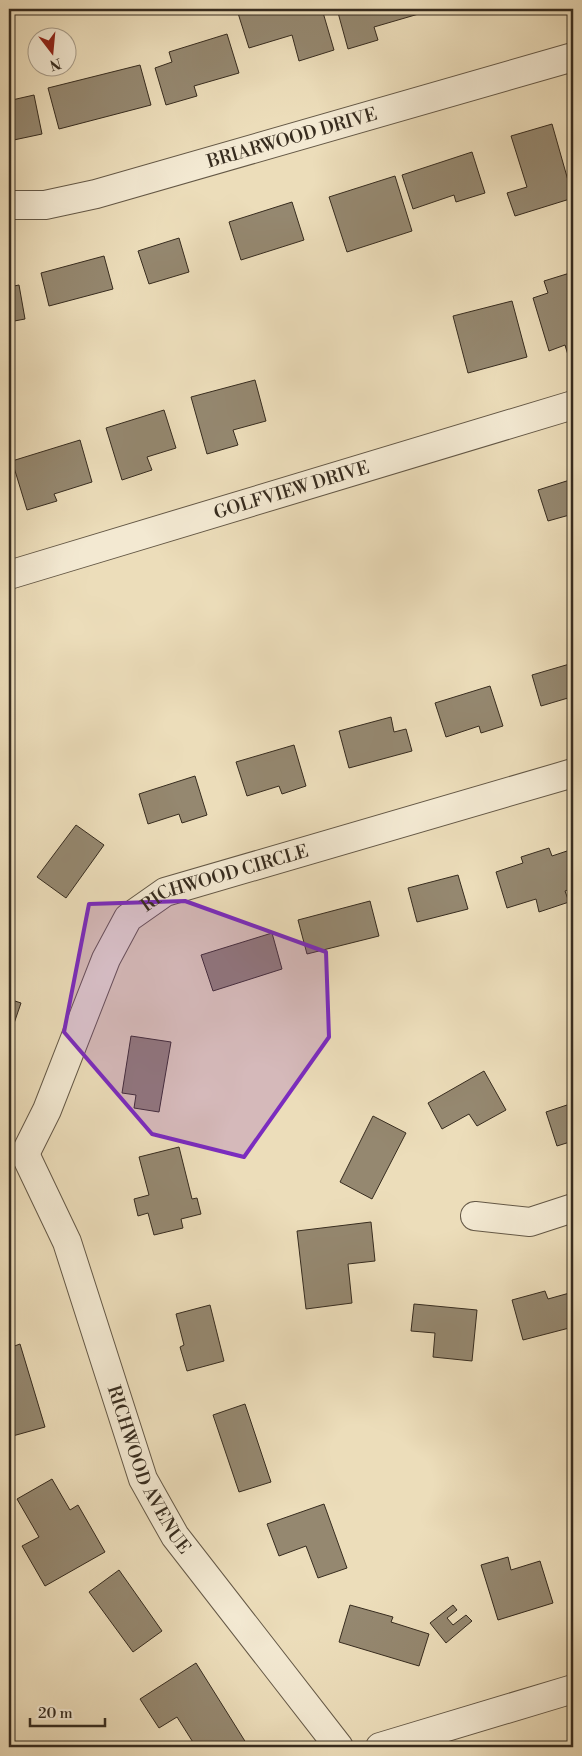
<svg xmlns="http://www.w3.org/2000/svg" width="582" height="1756" font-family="'Libre Bodoni',serif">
<rect width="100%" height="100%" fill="#ecddba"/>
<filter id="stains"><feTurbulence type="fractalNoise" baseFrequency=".004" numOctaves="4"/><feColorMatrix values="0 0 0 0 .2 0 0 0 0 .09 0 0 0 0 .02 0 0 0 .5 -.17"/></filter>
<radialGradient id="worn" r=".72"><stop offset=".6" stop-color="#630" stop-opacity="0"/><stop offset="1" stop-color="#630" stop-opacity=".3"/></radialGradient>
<g fill="#958870" stroke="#372c1f">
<path d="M242 9H308L309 11 322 9 334 50 299 61 292 35 249 48 237 10Z"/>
<path d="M337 9H421L422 13 374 27 378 40 348 49Z"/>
<path d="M227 34 239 73 194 86 197 96 166 105 155 68 172 62 169 52Z"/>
<path d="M140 65 151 105 59 129 48 88Z"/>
<path d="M9 85 12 100 34 95 42 134 9 141Z"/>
<path d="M552 124 573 198 515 216 507 193 527 187 511 136Z"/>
<path d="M472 152 485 193 456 202 454 195 413 209 402 175Z"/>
<path d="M395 176 412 231 347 252 329 197Z"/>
<path d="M292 202 304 240 241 260 229 222Z"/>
<path d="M179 238 189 272 149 284 138 251Z"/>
<path d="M104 256 113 289 49 306 41 273Z"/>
<path d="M573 272V354L568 355 565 345 549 351 533 298 548 293 544 281Z"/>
<path d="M19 285 25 319 9 322V287Z"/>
<path d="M512 301 527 357 468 373 453 316Z"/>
<path d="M255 380 266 421 233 430 238 445 207 454 191 397Z"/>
<path d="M164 410 176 448 147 457 152 470 122 480 106 428Z"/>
<path d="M80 440 92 482 54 494 57 501 27 510 12 461Z"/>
<path d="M573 479V514L548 521 538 490Z"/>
<path d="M573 663V705L571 706 568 698 541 706 532 675Z"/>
<path d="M490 686 503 726 481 733 479 726 446 737 435 703Z"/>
<path d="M391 717 394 732 406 729 412 751 349 768 339 731Z"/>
<path d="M294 745 306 786 282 794 279 786 247 796 236 762Z"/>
<path d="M195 776 207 815 182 823 179 814 148 824 139 794Z"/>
<path d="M76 825 104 845 66 898 37 877Z"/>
<path d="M549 848 552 856 573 849V888L565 891 569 902 539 912 536 899 507 908 496 872 523 863 521 857Z"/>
<path d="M458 875 468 909 417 922 408 888Z"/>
<path d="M370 901 379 936 307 954 298 920Z"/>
<path d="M272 933 282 969 213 991 201 955Z"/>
<path d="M9 999 21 1003 9 1038Z"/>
<path d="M131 1036 171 1042 159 1112 134 1108 136 1095 122 1093Z"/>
<path d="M484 1071 506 1110 477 1126 469 1114 442 1129 428 1103Z"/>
<path d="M573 1103V1141L557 1146 546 1112Z"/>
<path d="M373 1116 406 1133 372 1199 340 1182Z"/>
<path d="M179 1147 192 1199 197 1198 201 1214 181 1219 183 1228 154 1235 148 1213 138 1216 134 1199 149 1195 139 1157Z"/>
<path d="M371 1222 375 1261 348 1264 352 1303 306 1309 297 1231Z"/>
<path d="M545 1291 548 1299 573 1292V1327L523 1340 512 1300Z"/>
<path d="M414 1304 477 1310 472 1361 433 1357 435 1333 411 1331Z"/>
<path d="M210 1305 224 1361 187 1371 180 1347 184 1345 176 1314Z"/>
<path d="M20 1344 45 1427 9 1437V1348Z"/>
<path d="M245 1404 271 1482 239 1492 213 1415Z"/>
<path d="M52 1479 70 1510 78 1505 105 1552 45 1586 22 1546 39 1537 17 1499Z"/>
<path d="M324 1504 347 1568 318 1578 306 1546 279 1556 267 1524Z"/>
<path d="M508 1557 511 1570 540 1561 553 1603 498 1620 481 1565Z"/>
<path d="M119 1570 162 1631 133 1652 89 1592Z"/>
<path d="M350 1605 393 1617 391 1622 429 1634 419 1666 339 1642Z"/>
<path d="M453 1605 457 1610 447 1618 453 1625 466 1615 472 1621 446 1643 430 1623Z"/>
<path d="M196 1663 248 1746 246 1747H196L177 1717 159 1728 140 1699Z"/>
</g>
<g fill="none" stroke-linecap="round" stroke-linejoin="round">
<g stroke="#645846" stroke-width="30">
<g id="minor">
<path id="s1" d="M9 205H45L96 194 573 57"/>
<path id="s2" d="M9 575 573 405"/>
<path id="s3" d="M25 1154 47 1110 106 959 128 918 165 892 573 773"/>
<path id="s4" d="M25 1154 67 1242 143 1479 175 1536 339 1747"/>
<path d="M475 1216 530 1222 573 1208"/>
<path d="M380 1747 573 1689"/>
</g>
</g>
<use href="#minor" stroke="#f3e9d2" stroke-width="28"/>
</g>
<path fill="#7b2cbf" fill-opacity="0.2" stroke="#7b2cbf" stroke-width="4" stroke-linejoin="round" d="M185 901 326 952 329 1037 244 1157 152 1134 64 1032 89 904Z"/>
<g text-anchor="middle" stroke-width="4" stroke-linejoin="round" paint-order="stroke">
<g font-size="18" fill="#372c1f" stroke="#f3e9d2">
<text dy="6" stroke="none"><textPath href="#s1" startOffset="292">BRIARWOOD DRIVE</textPath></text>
<text dy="6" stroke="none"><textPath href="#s2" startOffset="295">GOLFVIEW DRIVE</textPath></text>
<text dy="6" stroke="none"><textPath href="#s3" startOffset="364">RICHWOOD CIRCLE</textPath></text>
<text dy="6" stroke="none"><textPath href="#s4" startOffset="340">RICHWOOD AVENUE</textPath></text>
</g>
</g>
<rect width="582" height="1756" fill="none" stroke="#ecddba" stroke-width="30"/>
<rect x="10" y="10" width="562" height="1736" fill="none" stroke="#372c1f" stroke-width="2.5"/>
<rect x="15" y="15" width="552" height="1726" fill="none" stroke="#372c1f"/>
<g transform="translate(52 52) rotate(164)"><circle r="24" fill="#f3e9d2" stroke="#a89d8a"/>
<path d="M0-4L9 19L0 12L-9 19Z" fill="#8f2418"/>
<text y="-8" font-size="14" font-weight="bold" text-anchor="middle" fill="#372c1f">N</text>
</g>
<path d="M30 1718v8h75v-8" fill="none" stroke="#372c1f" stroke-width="2.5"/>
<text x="38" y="1718" font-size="15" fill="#372c1f" stroke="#f3e9d2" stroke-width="4" paint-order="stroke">20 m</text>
<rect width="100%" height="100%" filter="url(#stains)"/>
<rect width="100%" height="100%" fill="url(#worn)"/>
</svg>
